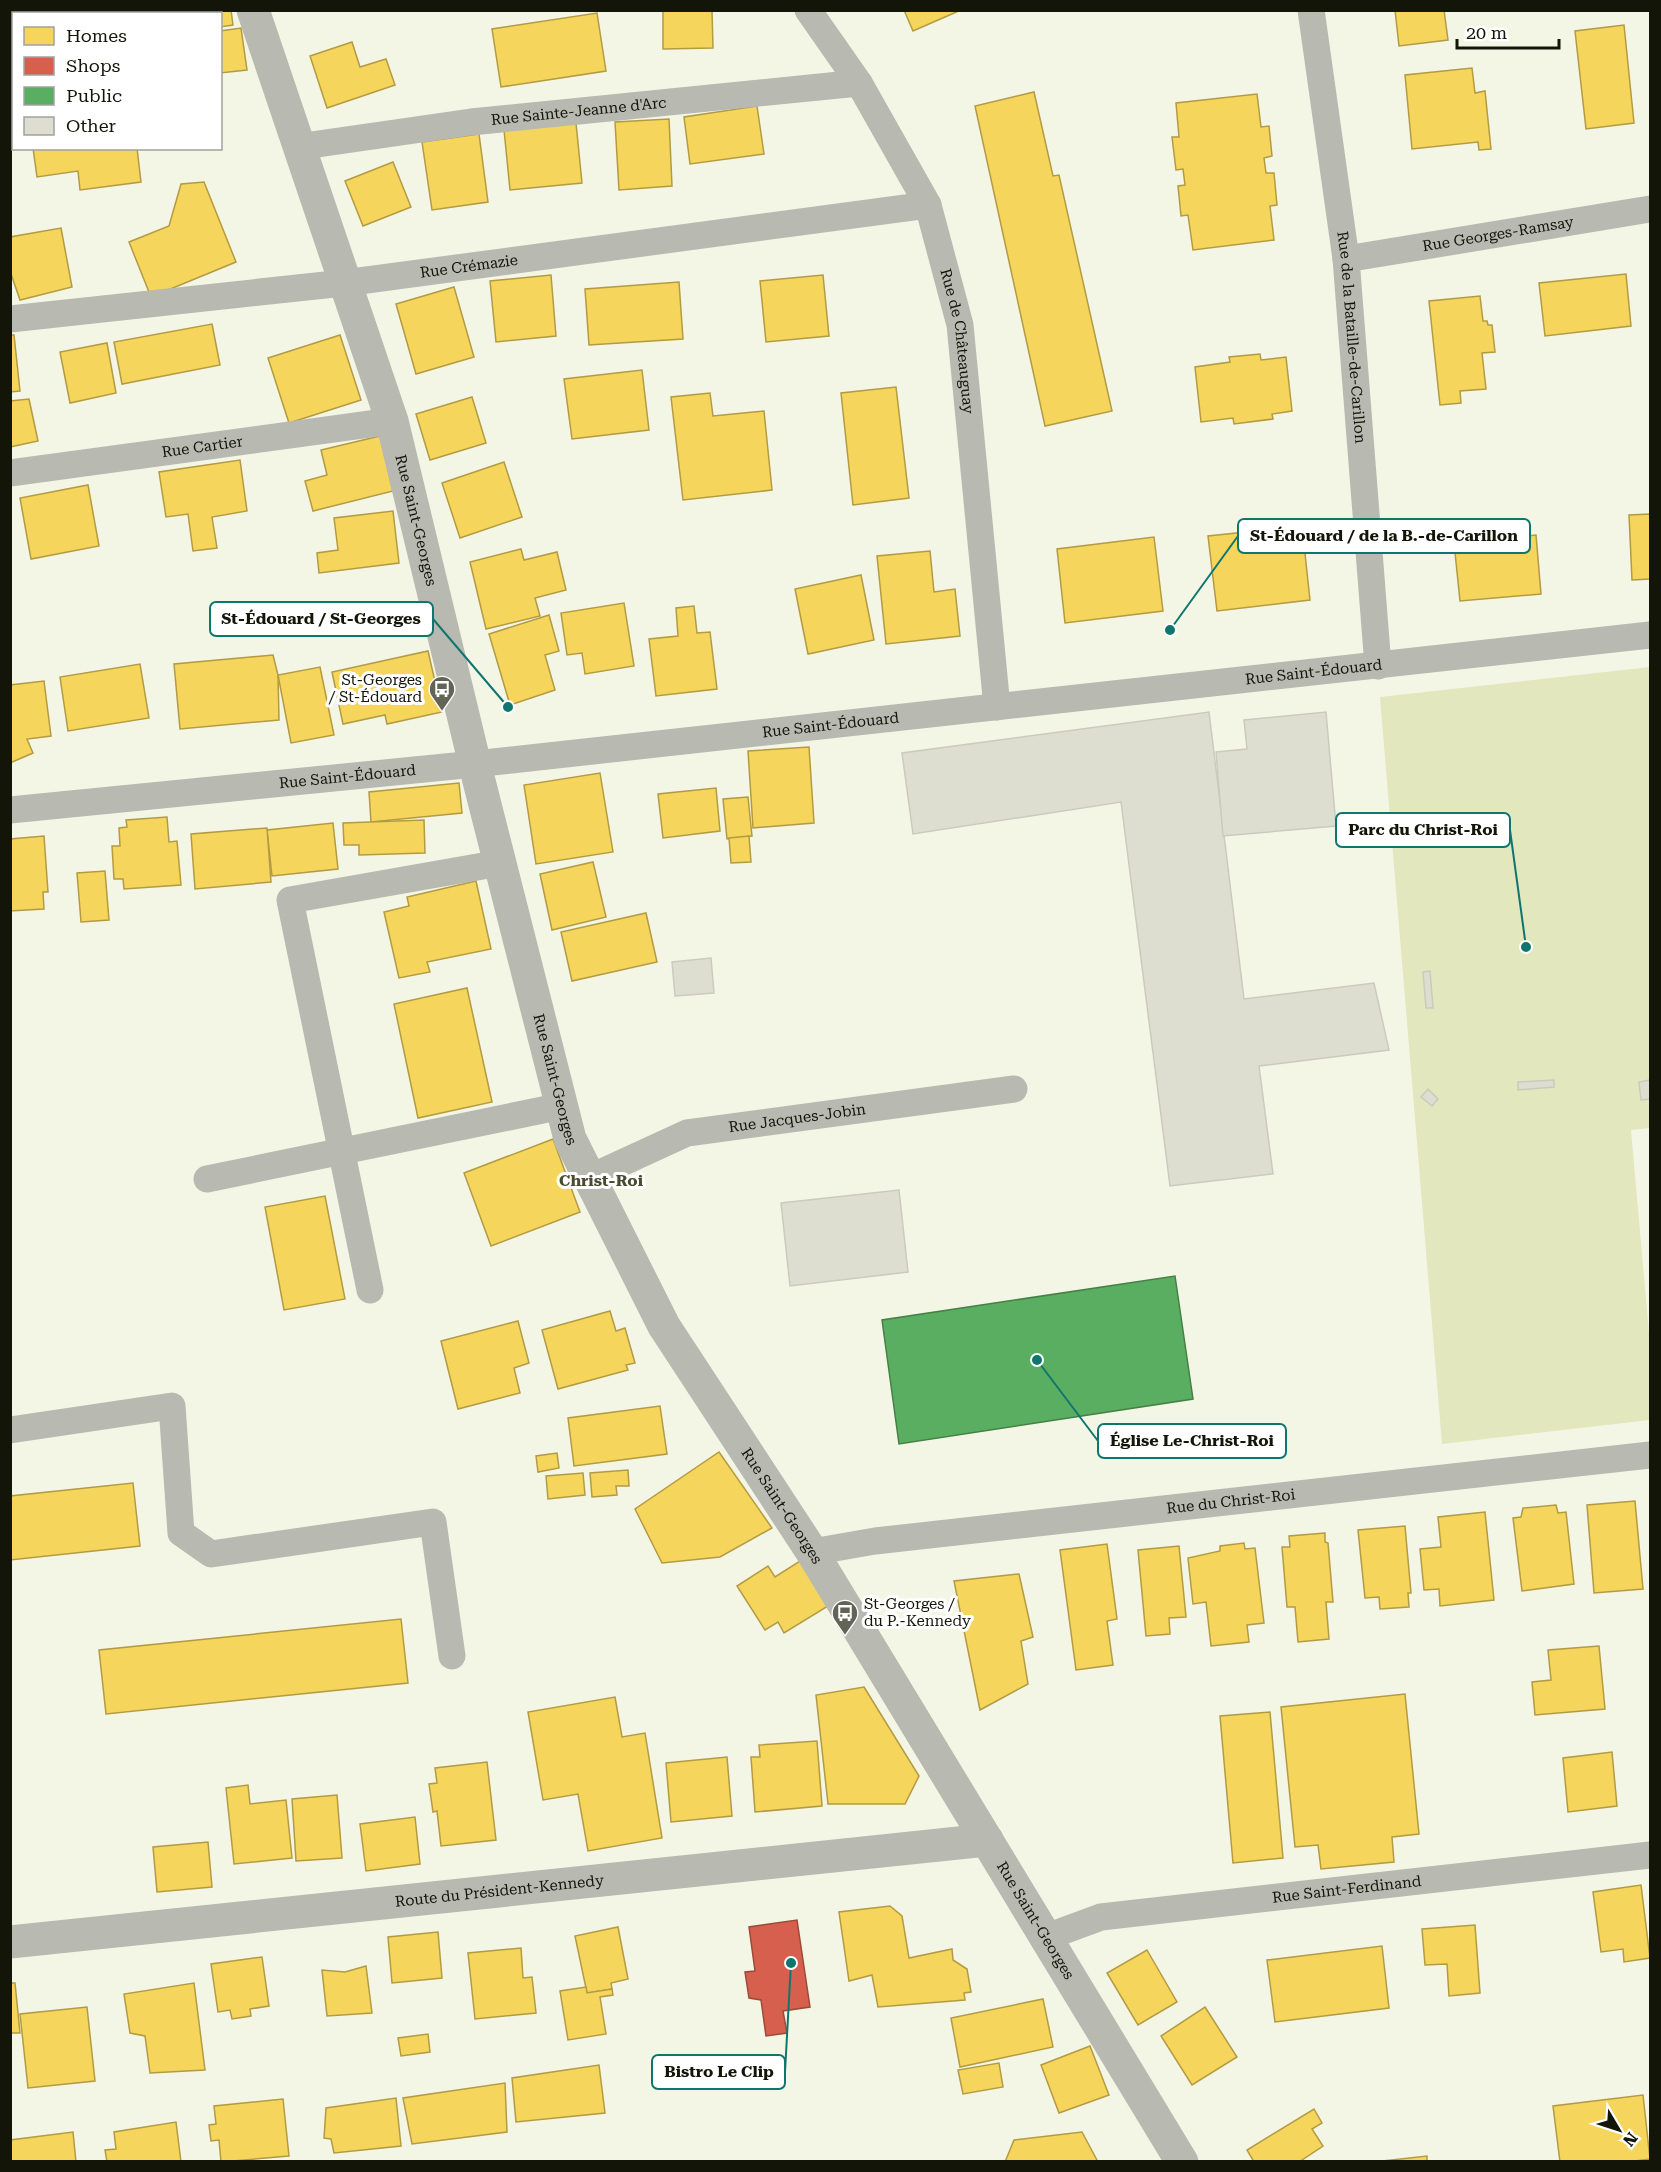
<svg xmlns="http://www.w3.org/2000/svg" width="1661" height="2172" font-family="'Roboto Serif',serif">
<rect width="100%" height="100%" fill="#f4f6e5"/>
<path fill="#e2e7be" d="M1650 667V1128L1631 1130 1650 1344V1420L1442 1444 1380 697Z"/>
<g fill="#f6d55c" stroke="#b29b43" stroke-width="1.5">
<rect x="24" y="10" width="41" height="4"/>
<path d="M183 10H231L233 25 220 27V14H183Z"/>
<path d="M663 10H712L713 48 663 49Z"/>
<path d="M904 10H961L913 31Z"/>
<path d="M1395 10H1444L1448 40 1399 46Z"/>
<path d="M597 13 606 71 501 87 492 29Z"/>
<path d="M1624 25 1634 123 1586 129 1575 31Z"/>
<path d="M241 28 247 70 220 73V31Z"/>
<path d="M352 42 360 67 386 59 395 85 327 108 310 56Z"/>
<path d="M1472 68 1475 93 1485 91 1491 149 1479 150 1478 142 1412 149 1405 75Z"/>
<path d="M1034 92 1053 176 1059 175 1112 411 1045 426 975 106Z"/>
<path d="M1257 94 1261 127 1269 126 1272 156 1264 158 1266 173H1274L1277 205 1270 206 1274 240 1193 250 1188 215 1181 216 1178 186 1185 185 1183 169 1176 170 1172 137H1179L1176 103Z"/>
<path d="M757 106 764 154 690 164 684 117Z"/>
<path d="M575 113 582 183 510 190 503 120Z"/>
<path d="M669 119 672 186 619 190 615 122Z"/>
<path d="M479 134 488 202 432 210 422 142Z"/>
<path d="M33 148H137L141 182 80 190 78 171 37 177Z"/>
<path d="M393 162 411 207 363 226 345 181Z"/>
<path d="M204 182 236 262 151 297 129 242 169 226 181 184Z"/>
<path d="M61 228 72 287 20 300 10 271V237Z"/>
<path d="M1626 274 1631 326 1545 336 1539 283Z"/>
<path d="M551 275 556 336 496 342 490 281Z"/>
<path d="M823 275 829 336 766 342 760 281Z"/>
<path d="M679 282 683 339 589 345 585 289Z"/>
<path d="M454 287 474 357 416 374 396 304Z"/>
<path d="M1480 296 1483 321H1487L1488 325H1492L1495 352 1482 353 1486 389 1460 391 1461 403 1440 405 1429 301Z"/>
<path d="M212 324 220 365 122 384 114 342Z"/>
<path d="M10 335H14L20 391 10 392Z"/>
<path d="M340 335 361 400 289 423 268 358Z"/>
<path d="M107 343 116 393 70 403 60 352Z"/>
<path d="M1260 354 1261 360 1286 357 1292 411 1272 414 1273 419 1234 424 1233 418 1201 422 1195 367 1230 362 1229 357Z"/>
<path d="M642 370 649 430 572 439 564 379Z"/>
<path d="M896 387 909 498 853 505 841 393Z"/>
<path d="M710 393 713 416 764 411 772 490 683 500 671 397Z"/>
<path d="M472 397 486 443 430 460 416 414Z"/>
<path d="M29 399 38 441 10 447V401Z"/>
<path d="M380 436 393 491 313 511 305 481 327 475 321 450Z"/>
<path d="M240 460 247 511 212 517 217 548 193 551 188 514 166 517 159 472Z"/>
<path d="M504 462 522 517 460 538 442 483Z"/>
<path d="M88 485 99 546 31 559 20 498Z"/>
<path d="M393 511 399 563 319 573 317 553 338 550 334 518Z"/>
<path d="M1650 514V579L1632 580 1629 515Z"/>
<path d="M1302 526 1310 600 1217 611 1208 536Z"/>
<path d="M1536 535 1541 594 1460 601 1454 543Z"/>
<path d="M1154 537 1163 611 1065 623 1057 549Z"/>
<path d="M521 549 524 560 557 552 566 590 535 598 540 616 486 629 470 562Z"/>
<path d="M930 551 934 592 955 589 960 636 886 644 877 556Z"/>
<path d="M861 575 874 640 808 654 795 589Z"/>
<path d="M624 603 634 666 585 674 582 653 567 655 561 613Z"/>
<path d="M694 606 697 633 710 632 717 689 656 696 649 639 678 636 676 608Z"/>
<path d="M549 615 559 651 545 655 555 690 510 705 489 634Z"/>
<path d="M428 651 442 712 387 724 385 715 343 724 332 672Z"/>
<path d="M273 655 278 675 279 720 180 729 174 664Z"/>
<path d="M140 664 149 718 68 731 60 677Z"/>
<path d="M320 667 334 735 291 743 278 675Z"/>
<path d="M44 681 51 736 27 739 33 753 10 763V685Z"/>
<path d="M809 747 814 823 753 828 748 751Z"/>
<path d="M600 773 613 852 536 864 524 785Z"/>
<path d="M459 783 462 813 371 822 369 792Z"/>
<path d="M716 788 720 831 663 838 658 794Z"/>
<path d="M748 797 752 836 727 839 723 799Z"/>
<path d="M167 817 169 842 177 841 181 885 124 889 123 879H114L112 846H120L119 828 127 827 126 820Z"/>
<path d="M424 820 425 853 359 855V845H344L343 823Z"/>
<path d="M333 823 338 869 272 876 267 830Z"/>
<path d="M267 828 271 882 195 889 191 834Z"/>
<path d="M44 836 48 892H43L44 909 10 911V839Z"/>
<path d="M749 836 751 862 731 863 729 838Z"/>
<path d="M593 862 606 917 552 930 540 874Z"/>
<path d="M105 871 109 920 81 922 77 873Z"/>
<path d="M476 881 491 949 427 962 430 972 399 978 384 912 409 906 407 897Z"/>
<path d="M646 913 657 962 572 981 561 932Z"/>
<path d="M467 988 492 1102 418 1118 394 1004Z"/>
<path d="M553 1139 580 1212 491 1246 464 1173Z"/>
<path d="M325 1196 345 1299 284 1310 265 1207Z"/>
<path d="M610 1311 616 1331 625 1328 635 1363 626 1365 628 1370 558 1389 542 1330Z"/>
<path d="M518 1321 529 1363 514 1368 520 1393 458 1409 441 1341Z"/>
<path d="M660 1406 667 1454 574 1466 568 1418Z"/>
<path d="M719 1452 772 1528 720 1557 662 1563 635 1509Z"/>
<path d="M557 1453 559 1468 538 1472 536 1456Z"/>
<path d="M628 1470 629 1486H616L617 1495 592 1497 590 1473Z"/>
<path d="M583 1473 585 1495 548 1499 546 1476Z"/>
<path d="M133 1483 140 1546 10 1560V1496Z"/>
<path d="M1635 1501 1643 1589 1594 1593 1587 1505Z"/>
<path d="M1556 1505 1558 1513 1566 1512 1574 1584 1522 1591 1513 1518 1521 1517 1523 1508Z"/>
<path d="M1485 1512 1494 1600 1440 1606 1439 1589 1424 1590 1420 1549 1441 1547 1438 1517Z"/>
<path d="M1405 1526 1411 1593H1408L1409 1607 1380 1609 1379 1597 1365 1598 1358 1530Z"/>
<path d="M1325 1533V1542L1328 1543 1333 1602H1326L1329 1639 1298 1642 1295 1607H1287L1282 1547H1290L1289 1536Z"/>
<path d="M1244 1543 1245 1549 1255 1548 1264 1623 1247 1625 1249 1642 1211 1646 1206 1602 1193 1604 1188 1558 1220 1551V1546Z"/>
<path d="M1107 1544 1117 1619 1107 1621 1113 1665 1076 1670 1060 1550Z"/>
<path d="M1179 1546 1186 1617 1169 1618 1170 1634 1146 1636 1138 1550Z"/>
<path d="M800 1561 828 1606 784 1633 778 1622 765 1630 737 1586 768 1566 775 1577Z"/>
<path d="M1019 1574 1033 1637 1021 1641 1028 1684 980 1710 954 1581Z"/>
<path d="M401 1619 408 1683 106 1714 99 1650Z"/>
<path d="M1599 1646 1605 1709 1535 1715 1532 1682 1551 1680 1548 1650Z"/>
<path d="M864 1687 919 1776 905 1804H828L816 1695Z"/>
<path d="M1405 1694 1419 1834 1392 1837 1394 1862 1321 1869 1318 1845 1295 1847 1281 1707Z"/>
<path d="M615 1697 622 1737 645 1733 662 1838 588 1851 578 1794 543 1800 528 1712Z"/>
<path d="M1270 1712 1283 1858 1233 1863 1220 1716Z"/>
<path d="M817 1741 822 1806 755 1812 751 1757H760L759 1745Z"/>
<path d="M1612 1752 1617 1806 1568 1812 1563 1758Z"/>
<path d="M727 1757 732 1816 671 1822 666 1763Z"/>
<path d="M487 1762 496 1840 441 1846 437 1811 433 1812 429 1784 437 1783 435 1768Z"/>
<path d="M248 1785 250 1804 286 1800 292 1858 234 1864 226 1788Z"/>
<path d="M337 1795 342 1858 296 1861 292 1799Z"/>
<path d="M415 1817 420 1864 366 1871 360 1824Z"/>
<path d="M208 1842 212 1887 157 1892 153 1847Z"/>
<path d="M1641 1885 1650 1958 1624 1962 1623 1949 1601 1952 1593 1892Z"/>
<path d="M890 1906 902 1916 909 1958 952 1949 953 1960 967 1969 971 1992 964 1993 965 2000 878 2007 872 1975 849 1981 839 1912Z"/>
<path d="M1475 1925 1480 1993 1449 1996 1447 1964 1425 1965 1422 1929Z"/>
<path d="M618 1927 628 1979 611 1983 612 1989 587 1993 575 1936Z"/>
<path d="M438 1932 442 1978 392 1983 388 1937Z"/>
<path d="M1382 1946 1389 2008 1275 2022 1267 1960Z"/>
<path d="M521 1948 523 1978 532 1977 536 2013 475 2019 468 1953Z"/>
<path d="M1147 1950 1177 2002 1138 2025 1107 1973Z"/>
<path d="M262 1957 269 2006 250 2009 251 2016 232 2019 230 2010 218 2012 211 1964Z"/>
<path d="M366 1966 372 2013 327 2016 322 1970 345 1972Z"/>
<path d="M10 1983H15L20 2033H10Z"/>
<path d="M194 1983 205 2070 150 2073 145 2036 130 2033 124 1994Z"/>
<path d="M586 1987 587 1993 612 1989 613 1995 600 1997 606 2034 568 2040 560 1991Z"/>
<path d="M1043 1999 1053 2047 960 2067 951 2018Z"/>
<path d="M87 2007 95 2081 28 2088 20 2014Z"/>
<path d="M1205 2007 1237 2057 1192 2085 1161 2036Z"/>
<path d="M428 2034 430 2052 401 2056 398 2038Z"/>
<path d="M1090 2046 1109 2095 1059 2113 1041 2065Z"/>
<path d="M999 2063 1003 2087 963 2094 958 2070Z"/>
<path d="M599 2065 605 2113 516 2122 512 2078Z"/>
<path d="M505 2083 507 2132 412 2144 403 2098Z"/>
<path d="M1643 2095 1650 2159 1627 2162H1560L1553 2106Z"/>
<path d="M396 2098 401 2146 334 2153 331 2139 324 2138 326 2108Z"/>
<path d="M283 2099 289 2156 221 2162 219 2140 211 2141 209 2125 216 2124 214 2106Z"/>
<path d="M1314 2109 1322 2123 1312 2129 1323 2146 1299 2162H1254L1247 2150Z"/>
<path d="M176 2122 181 2162H107L105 2150 116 2149 114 2132Z"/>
<path d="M73 2132 76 2162H10V2140Z"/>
<path d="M1082 2132 1098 2162H1005L1014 2140Z"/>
<path d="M1427 2156V2162H1373Z"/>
</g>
<path fill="#d6604d" stroke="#9c4a39" stroke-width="1.5" d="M797 1920 810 2007 783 2011 787 2033 766 2036 761 2000 749 1998 745 1972 755 1971 749 1927Z"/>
<path fill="#5aae61" stroke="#458047" stroke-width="1.5" d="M1175 1276 1193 1399 899 1444 882 1320Z"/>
<g fill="#ddded0" stroke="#cacbbd" stroke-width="1.5">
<path d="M1209 712 1244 999 1374 983 1389 1050 1259 1066 1273 1174 1170 1186 1121 802 913 834 902 753Z"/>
<path d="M1326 712 1336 826 1223 836 1216 752 1247 749 1244 720Z"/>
<path d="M711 958 714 993 675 996 672 962Z"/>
<path d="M1430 971 1433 1008H1426L1423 972Z"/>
<path d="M1554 1080V1087L1518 1090V1082Z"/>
<path d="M1650 1080V1099L1641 1100 1639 1082Z"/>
<path d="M1428 1089 1438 1099 1432 1106 1421 1097Z"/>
<path d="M899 1190 908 1272 790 1286 781 1203Z"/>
</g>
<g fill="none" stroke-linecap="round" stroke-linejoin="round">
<g stroke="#b8bab1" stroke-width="27">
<path id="s1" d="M808 10 859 83 928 205 960 325 997 707"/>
<path id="s2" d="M1311 10 1346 259 1378 666"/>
<path id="s3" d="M297 147 471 122 859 83"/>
<path id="s4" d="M1346 259 1650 209"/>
<path id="s5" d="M10 319 344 283 928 205"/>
<path id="s6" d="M10 473 392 421"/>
<path id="s7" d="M10 810 475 764 1650 635"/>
<path id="s8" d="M589 1178 687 1133 1014 1089"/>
<path d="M207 1179 562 1106"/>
<path d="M370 1290 290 900 500 863"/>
<path d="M10 1430 172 1406 181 1533 211 1554 433 1522 452 1656"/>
<path id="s9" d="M812 1552 875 1541 1650 1455"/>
<path id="s10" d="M1044 1938 1101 1917 1650 1855"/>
</g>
<g stroke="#b8bab1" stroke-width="33">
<path id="s11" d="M253 10 392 421 479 781 570 1139 664 1326 812 1552 1182 2162"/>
<path id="s12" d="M10 1942 987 1840"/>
</g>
</g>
<defs>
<g id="bus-pin" transform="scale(1.35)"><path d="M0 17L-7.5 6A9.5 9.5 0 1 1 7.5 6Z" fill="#626456" stroke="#fff"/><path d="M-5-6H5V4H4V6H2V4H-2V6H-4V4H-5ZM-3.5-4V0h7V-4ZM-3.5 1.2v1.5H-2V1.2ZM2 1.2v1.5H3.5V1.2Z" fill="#fff"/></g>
</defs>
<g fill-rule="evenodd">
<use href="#bus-pin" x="442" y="689"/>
<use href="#bus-pin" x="845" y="1613"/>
</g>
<g text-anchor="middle" stroke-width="6" stroke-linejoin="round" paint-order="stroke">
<g font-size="15" fill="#131509" stroke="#fff">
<text dy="5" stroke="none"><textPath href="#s3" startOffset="284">Rue Sainte-Jeanne d'Arc</textPath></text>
<text dy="5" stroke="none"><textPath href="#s4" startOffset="154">Rue Georges-Ramsay</textPath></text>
<text dy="5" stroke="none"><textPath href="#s5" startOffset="462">Rue Crémazie</textPath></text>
<text dy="5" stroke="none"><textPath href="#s2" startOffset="330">Rue de la Bataille-de-Carillon</textPath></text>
<text dy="5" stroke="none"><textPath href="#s1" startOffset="369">Rue de Châteauguay</textPath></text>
<text dy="5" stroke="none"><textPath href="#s6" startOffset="194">Rue Cartier</textPath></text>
<text dy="5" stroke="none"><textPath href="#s11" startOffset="536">Rue Saint-Georges</textPath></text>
<text dy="5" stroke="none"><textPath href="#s7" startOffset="1311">Rue Saint-Édouard</textPath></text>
<text dy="5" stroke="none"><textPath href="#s7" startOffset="825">Rue Saint-Édouard</textPath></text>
<text dy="5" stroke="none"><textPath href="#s7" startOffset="339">Rue Saint-Édouard</textPath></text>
<text dy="5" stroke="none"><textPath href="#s11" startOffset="1112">Rue Saint-Georges</textPath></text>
<text dy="5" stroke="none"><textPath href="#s8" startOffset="219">Rue Jacques-Jobin</textPath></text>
<text dy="5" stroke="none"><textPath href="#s9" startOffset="422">Rue du Christ-Roi</textPath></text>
<text dy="5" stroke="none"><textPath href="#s11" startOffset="1598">Rue Saint-Georges</textPath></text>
<text dy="5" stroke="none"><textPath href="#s10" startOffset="308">Rue Saint-Ferdinand</textPath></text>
<text dy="5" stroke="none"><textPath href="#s12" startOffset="492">Route du Président-Kennedy</textPath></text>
<text dy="5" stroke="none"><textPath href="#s11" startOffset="2084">Rue Saint-Georges</textPath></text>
</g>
<g font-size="15" fill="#131509" stroke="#fff" text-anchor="end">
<text x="422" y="685">St-Georges<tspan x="422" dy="17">/ St-Édouard</tspan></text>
<text x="864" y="1609" text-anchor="start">St-Georges /<tspan x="864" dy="17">du P.-Kennedy</tspan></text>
</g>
<g font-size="16" font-weight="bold" fill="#494c30" stroke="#fff">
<text x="601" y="1186">Christ-Roi</text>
</g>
</g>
<path fill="none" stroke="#0f766e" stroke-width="2" d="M1170 630L1238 536M508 707L433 619M1526 947L1510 830M1037 1360L1098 1441M791 1963L785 2072"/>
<g fill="#0f766e" stroke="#fff" stroke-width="2">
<circle cx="1170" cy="630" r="6"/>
<circle cx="508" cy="707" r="6"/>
<circle cx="1526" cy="947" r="6"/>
<circle cx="1037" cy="1360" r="6"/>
<circle cx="791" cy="1963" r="6"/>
</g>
<g fill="#fff" stroke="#0f766e" stroke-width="2">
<rect x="1238" y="519" width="292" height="34" rx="6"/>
<rect x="210" y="602" width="223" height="34" rx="6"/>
<rect x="1336" y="813" width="174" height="34" rx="6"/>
<rect x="1098" y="1424" width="188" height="34" rx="6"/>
<rect x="652" y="2055" width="133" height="34" rx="6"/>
</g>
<g font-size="16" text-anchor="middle" font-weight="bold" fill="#131509">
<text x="1384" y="541">St-Édouard / de la B.-de-Carillon</text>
<text x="321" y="624">St-Édouard / St-Georges</text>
<text x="1423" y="835">Parc du Christ-Roi</text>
<text x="1192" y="1446">Église Le-Christ-Roi</text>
<text x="719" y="2077">Bistro Le Clip</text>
</g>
<rect width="1661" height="2172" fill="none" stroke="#131509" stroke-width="24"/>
<rect x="12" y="12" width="210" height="138" fill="#ffffff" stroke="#a1a19d" stroke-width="1.5"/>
<rect x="24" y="27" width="30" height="18" fill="#f6d55c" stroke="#a1a19d" stroke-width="1.5"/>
<text x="66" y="42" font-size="18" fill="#131509">Homes</text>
<rect x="24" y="57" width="30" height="18" fill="#d6604d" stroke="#a1a19d" stroke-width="1.5"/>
<text x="66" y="72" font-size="18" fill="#131509">Shops</text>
<rect x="24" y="87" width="30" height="18" fill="#5aae61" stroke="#a1a19d" stroke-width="1.5"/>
<text x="66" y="102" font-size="18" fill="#131509">Public</text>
<rect x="24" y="117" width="30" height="18" fill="#ddded0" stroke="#a1a19d" stroke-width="1.5"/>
<text x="66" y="132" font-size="18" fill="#131509">Other</text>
<g transform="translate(1619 2130) rotate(129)" stroke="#ffffff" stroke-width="4.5" paint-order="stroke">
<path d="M0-4.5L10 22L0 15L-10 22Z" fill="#131509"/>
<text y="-9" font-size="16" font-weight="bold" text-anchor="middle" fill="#131509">N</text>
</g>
<path d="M1457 39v9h102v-9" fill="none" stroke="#131509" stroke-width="3"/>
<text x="1466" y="39" font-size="18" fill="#131509" stroke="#ffffff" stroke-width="4.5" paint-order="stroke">20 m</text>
</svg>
